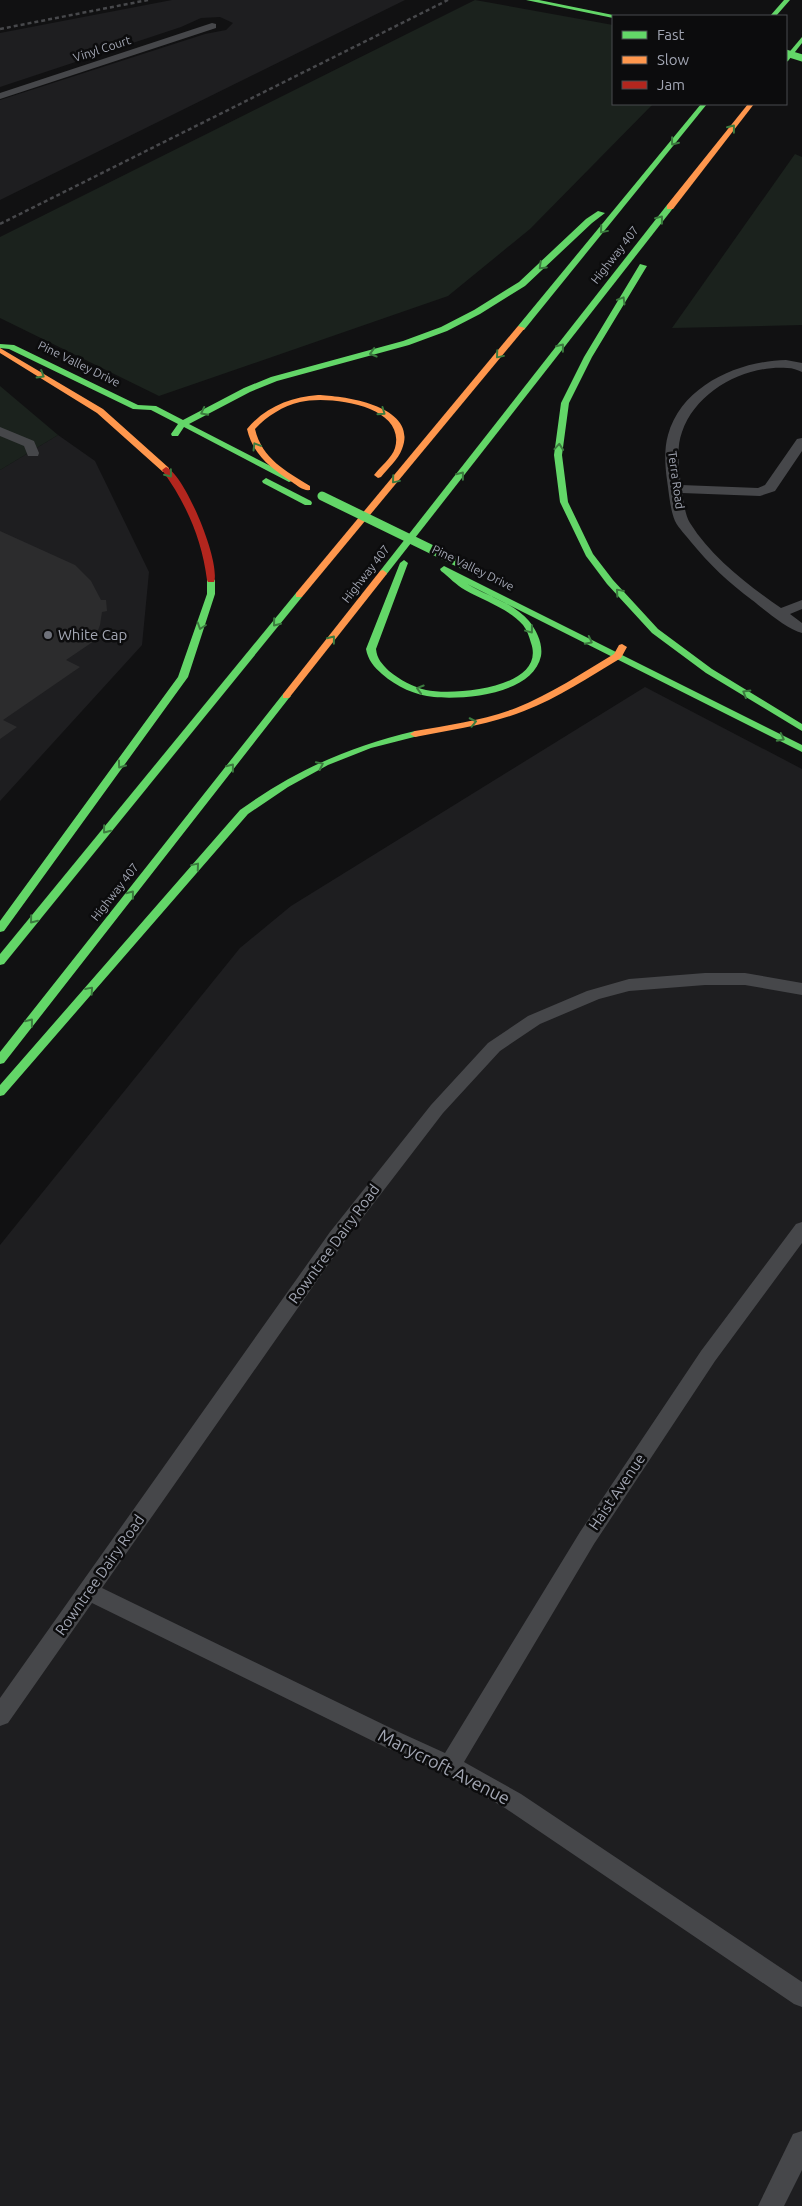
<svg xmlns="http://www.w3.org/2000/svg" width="802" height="2206" font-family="Ubuntu,sans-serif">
<rect width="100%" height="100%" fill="#111112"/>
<g fill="#1e1e20">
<path d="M172 0H405L0 200V100L205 34 226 30 233 23 220 17 201 18 181 27 0 87V33Z"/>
<path d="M58 435 95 461 149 572 142 645 0 801V470Z"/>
<path d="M645 687 802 769V2206H0V1245L240 948 291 906Z"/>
</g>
<g fill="#1b221d">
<path d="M475 0 613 25V104H653L530 229 448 296 159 396 0 318V237Z"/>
<path d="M795 154 802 157V325L672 328Z"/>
<path d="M0 386 58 435 0 470Z"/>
</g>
<path fill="#2c2c2d" d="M0 531 75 565 91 581 101 600H106L107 611 102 612 100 625 94 641 66 660 80 667 3 720 17 727 0 739Z"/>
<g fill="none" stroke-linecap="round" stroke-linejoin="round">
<g fill="#46474a" fill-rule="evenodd">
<path d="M212 23 216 24V28L0 99V93Z"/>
<path d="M786 360 802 363V372C797 370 793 368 787 368 745 365 696 391 682 432 676 448 679 468 681 485L758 488 765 485 797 439 802 438V451L775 491 760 496 682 493C684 503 685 515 690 523 712 558 748 585 781 608L802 600V609L790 614 802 623V633C787 629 765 610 752 600 729 583 709 564 691 542 686 535 679 529 675 521 670 509 669 493 667 480 665 465 664 449 668 435 682 385 739 361 786 360Z"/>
<path d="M0 427 34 441 39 453 38 456H28L24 446 0 436Z"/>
<path d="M705 973H745L802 983V995L745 985H705L629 991 599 999 540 1024 500 1051 443 1113 344 1242 102 1588 401 1733 445 1753 580 1532 701 1351 796 1224 802 1222V1243L715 1361 594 1544 464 1762 521 1794 802 1982V2007L794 2004 505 1808 442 1772 385 1747 92 1603 8 1723 0 1726V1698L330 1232 431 1105 488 1043 528 1016 587 991 629 979Z"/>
<path d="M802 2131V2170L784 2206H758L793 2134Z"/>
</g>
<g fill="#63d668" fill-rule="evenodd">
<path d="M526 0H539L618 16 613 18Z"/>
<path d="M784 0H790L776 16H770Z"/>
<path d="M802 37V43L788 61 786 62V56Z"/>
<path d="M701 104H707L524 330H518V326Z"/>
<path d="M667 205 674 207 386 575H380V571Z"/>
<path d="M598 211 605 213 592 223 525 286 480 314 447 331 409 345 277 381 250 392 189 424 292 477V481L289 482 184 427 178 436H172L171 434 178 424 151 410 133 409 9 349 0 348V344L14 345 138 405 156 406 183 420 244 388 271 377 403 341 441 327 474 310 519 282 586 219Z"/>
<path d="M640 264 647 266 592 357 569 403 562 455 568 502 593 554 613 580 658 629 712 669 802 724V731L706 673 652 633 607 584 586 556 560 502 554 455 561 403 584 357Z"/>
<path d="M266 478 311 501 312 503 311 505H305L263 483 262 481Z"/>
<path d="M404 560 408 563 376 649C377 659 382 664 389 671 400 680 413 687 426 690 454 696 547 688 531 643 529 636 527 630 523 625 508 608 484 601 465 590 456 585 449 577 441 571L440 569 444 566 802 745V752L467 584C487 596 514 603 529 621 537 631 543 644 541 656 533 694 465 700 434 697 415 695 397 687 382 674 374 667 368 660 366 649L400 563Z"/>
<path d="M211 577 215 580V594L188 677 4 931 0 932V921L178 677 207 594V580Z"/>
<path d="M299 592 302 593V597L4 964 0 965V954L296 593Z"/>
<path d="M286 693 291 696 289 698 4 1063 0 1064V1052L283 694Z"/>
<path d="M415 731 420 734 418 736 371 748 328 765 288 787 248 814 4 1095 0 1096V1085L240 810C296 770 348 747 415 731Z"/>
</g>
<g fill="#ff974d" fill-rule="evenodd">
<path d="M748 104H754L673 209H667V205Z"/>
<path d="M518 326 525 328 302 597H296V593Z"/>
<path d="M0 348 103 409 169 468V472H163L97 413 0 353Z"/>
<path d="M318 395C345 396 419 406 402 449 398 460 388 468 381 477L378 478 374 475C380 467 392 458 395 448 407 405 328 395 300 402 283 406 267 416 255 429 262 459 286 471 310 486V490C303 491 298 486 292 482 271 468 253 455 247 429 265 407 291 397 318 395Z"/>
<path d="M383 570 387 573 386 575 289 698H283V694L380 571Z"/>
<path d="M622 644 627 647 621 658C589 677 558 698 524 711 489 725 451 730 415 737L410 734 415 731C449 725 484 720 516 708 551 694 582 673 614 654L619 645Z"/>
</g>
<path fill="#b3261e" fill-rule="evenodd" d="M166 467C185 475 221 562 214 582H208L207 580C202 539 186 503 162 470Z"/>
<g stroke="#47484b" stroke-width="2.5" stroke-dasharray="4 3" stroke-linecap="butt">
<path d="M0 29 148 0"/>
<path d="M0 224 448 0"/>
</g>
<path stroke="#63d668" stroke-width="7" d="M786 53 802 58"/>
<path stroke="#63d668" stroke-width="9" d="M322 496 480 573"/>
</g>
<defs><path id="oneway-chevron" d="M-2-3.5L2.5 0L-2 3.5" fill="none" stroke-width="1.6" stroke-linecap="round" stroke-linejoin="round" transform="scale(1.25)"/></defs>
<g stroke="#3c7b3f">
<use href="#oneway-chevron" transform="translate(732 128) rotate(-52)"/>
<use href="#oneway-chevron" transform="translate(674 142) rotate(128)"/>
<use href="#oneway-chevron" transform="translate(660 219) rotate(-52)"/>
<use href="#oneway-chevron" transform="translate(603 230) rotate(130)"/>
<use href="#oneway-chevron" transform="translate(542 266) rotate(136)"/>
<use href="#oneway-chevron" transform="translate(622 300) rotate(-59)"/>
<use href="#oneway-chevron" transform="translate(561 347) rotate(-52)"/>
<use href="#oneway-chevron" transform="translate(373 353) rotate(164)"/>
<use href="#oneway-chevron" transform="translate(499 355) rotate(130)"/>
<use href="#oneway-chevron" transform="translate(41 375) rotate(31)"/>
<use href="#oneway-chevron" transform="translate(204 412) rotate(153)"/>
<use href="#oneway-chevron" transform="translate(382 412) rotate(35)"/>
<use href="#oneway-chevron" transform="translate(256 446) rotate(-121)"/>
<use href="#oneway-chevron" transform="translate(559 447) rotate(-85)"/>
<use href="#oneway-chevron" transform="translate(169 474) rotate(51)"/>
<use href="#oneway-chevron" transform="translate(461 475) rotate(-52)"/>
<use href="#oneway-chevron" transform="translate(395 480) rotate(130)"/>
<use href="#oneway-chevron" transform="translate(619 592) rotate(-131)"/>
<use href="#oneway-chevron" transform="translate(276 623) rotate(129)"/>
<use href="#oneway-chevron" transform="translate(201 626) rotate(108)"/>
<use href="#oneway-chevron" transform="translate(530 630) rotate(53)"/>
<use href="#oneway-chevron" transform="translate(332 639) rotate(-52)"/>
<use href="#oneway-chevron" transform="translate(589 641) rotate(27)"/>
<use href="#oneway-chevron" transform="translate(420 689) rotate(-163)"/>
<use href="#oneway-chevron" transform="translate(746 693) rotate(-149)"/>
<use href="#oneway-chevron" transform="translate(473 722) rotate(-12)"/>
<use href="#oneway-chevron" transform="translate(781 738) rotate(27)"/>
<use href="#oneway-chevron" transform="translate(121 765) rotate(126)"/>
<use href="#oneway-chevron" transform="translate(320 765) rotate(-26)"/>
<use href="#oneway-chevron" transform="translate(231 767) rotate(-52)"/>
<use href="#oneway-chevron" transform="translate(106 830) rotate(129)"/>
<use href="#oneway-chevron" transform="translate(196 866) rotate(-50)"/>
<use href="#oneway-chevron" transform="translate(131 894) rotate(-52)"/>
<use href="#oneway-chevron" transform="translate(33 920) rotate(129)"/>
<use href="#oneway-chevron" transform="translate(90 990) rotate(-49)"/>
<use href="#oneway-chevron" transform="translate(30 1022) rotate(-52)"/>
</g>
<circle fill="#6f727b" stroke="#0c0c0d" stroke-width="2" cx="48" cy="635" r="5"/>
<g text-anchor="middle" stroke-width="5" stroke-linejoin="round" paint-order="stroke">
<g font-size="12" fill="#a2a6b3" stroke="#0c0c0d">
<text transform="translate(102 49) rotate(-18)" y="4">Vinyl Court</text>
<text transform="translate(615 255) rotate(-52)" y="4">Highway 407</text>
<text transform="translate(79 364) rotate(26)" y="4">Pine Valley Drive</text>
<text transform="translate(676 480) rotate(82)" y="4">Terra Road</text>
<text transform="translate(473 568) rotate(26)" y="4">Pine Valley Drive</text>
<text transform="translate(366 574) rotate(-52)" y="4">Highway 407</text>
<text transform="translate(115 892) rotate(-52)" y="4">Highway 407</text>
</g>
<g font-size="15" fill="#a2a6b3" stroke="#0c0c0d" text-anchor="start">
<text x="58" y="640">White Cap</text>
</g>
<g font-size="15" fill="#a2a6b3" stroke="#0c0c0d">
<text transform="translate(334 1244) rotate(-54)" y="5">Rowntree Dairy Road</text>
<text transform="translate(617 1492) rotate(-56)" y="5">Haist Avenue</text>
<text transform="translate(100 1575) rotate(-55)" y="5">Rowntree Dairy Road</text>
</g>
<g font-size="18" fill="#a2a6b3" stroke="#0c0c0d">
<text transform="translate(444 1767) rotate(27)" y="6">Marycroft Avenue</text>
</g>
</g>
<rect x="612" y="15" width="175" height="90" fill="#0c0c0d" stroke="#484a4f"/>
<rect x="622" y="31" width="25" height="8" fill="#63d668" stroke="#484a4f"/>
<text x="657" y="40" font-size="15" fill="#a2a6b3">Fast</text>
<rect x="622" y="56" width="25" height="8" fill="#ff974d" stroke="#484a4f"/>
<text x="657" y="65" font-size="15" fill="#a2a6b3">Slow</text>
<rect x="622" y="81" width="25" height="8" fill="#b3261e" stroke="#484a4f"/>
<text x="657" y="90" font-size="15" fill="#a2a6b3">Jam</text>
</svg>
